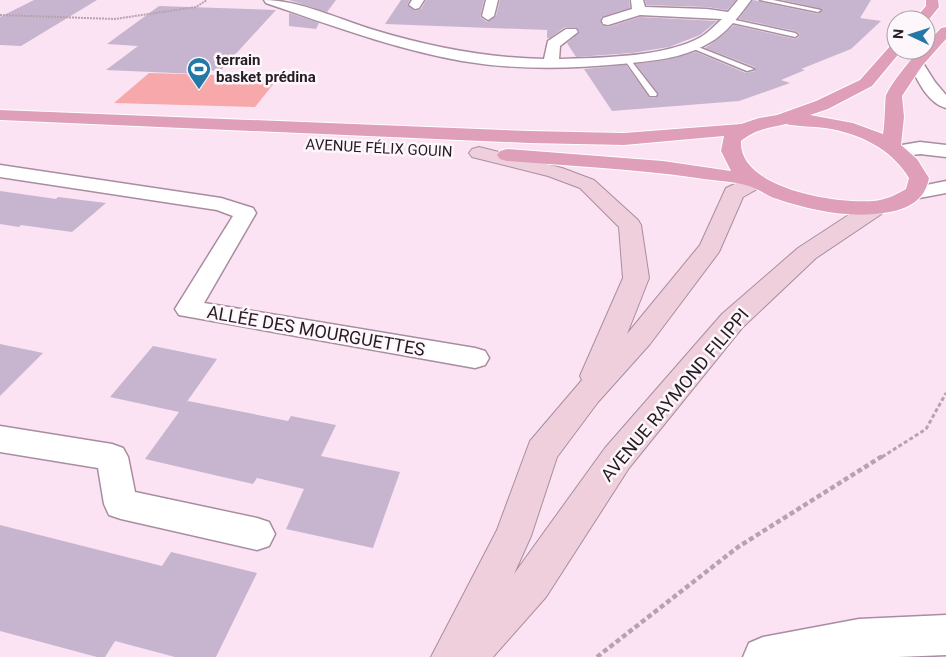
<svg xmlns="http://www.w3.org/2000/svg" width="946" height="657" font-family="Roboto,sans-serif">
<rect width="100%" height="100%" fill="#fbe3f3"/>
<path fill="#f6a8aa" d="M149 73 279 77 255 107 114 103Z"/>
<g fill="#c7b4ce">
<path d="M34 0H97L21 46 0 45V17Z"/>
<path d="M289 0H336L327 12Z"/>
<path d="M401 0H410L407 5 415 11 421 9 426 0H484L480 17 487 22 496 16 500 0H629L630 8 601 17V25L608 27 640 17 717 21 700 35 669 47 632 53 576 57 567 43 580 32 576 27H565L550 38H547V30L385 24Z"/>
<path d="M645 0H736L727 10 707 7 646 5Z"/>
<path d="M753 0 818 14 823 9 782 0H871L860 18 881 21 851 49 801 69 805 70 781 80 790 83 739 101 612 111 584 69 626 65 650 98H656L658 93 636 64 666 60 696 52 746 73 755 71V67L705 48 722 36 734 25 795 39 799 37 800 34 795 31 739 19Z"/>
<path d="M159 6 276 10 220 71 200 70 197 74 106 70 138 46 107 44Z"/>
<path d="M289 13 314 21 319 23 316 29 289 26Z"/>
<path d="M0 191 56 199 58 197 106 203 72 232 21 225 19 227 0 224Z"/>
<path d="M0 344 43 353 0 396Z"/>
<path d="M153 346 217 359 186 403 188 401 288 421 291 416 336 425 321 456 400 472 373 548 286 529 304 489 257 478 253 484 145 459 179 412 110 397Z"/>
<path d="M0 525 162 566 171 552 257 573 216 657H175L115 641 105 657H97L0 631Z"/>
</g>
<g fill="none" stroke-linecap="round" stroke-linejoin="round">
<g stroke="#a88da0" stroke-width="3">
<g id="lane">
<path d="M760 0H773L821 10 818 12Z"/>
<path d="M726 18 795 33 798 35 795 37 724 21Z"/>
<path d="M689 45H693L754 69 747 71 689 47Z"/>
<path d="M625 58H629L657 94 656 96H650L624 59Z"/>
</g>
</g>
<g stroke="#a88da0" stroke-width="3">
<g id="street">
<path d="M264 0C300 0 340 20 374 30 430 47 486 58 544 59L548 41 566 29H576L578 32 560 46 559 59C599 58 666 57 701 37 709 32 715 25 722 19L640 15 608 25 603 24 602 21 603 18 632 9 631 0H643L645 7 707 9 728 12 738 0H751C740 15 726 34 709 43 683 59 650 61 621 64 568 69 515 70 462 61 395 49 330 25 266 3Z"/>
<path d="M412 0H424L419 8 415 9 409 5Z"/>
<path d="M486 0H498L494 16 488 20 482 16Z"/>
<path d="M916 59 921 60 935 82 946 95V108C927 103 917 79 909 63L911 60Z"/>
<path d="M920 142 946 145V157L920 154 897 157 890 155 888 151 890 147Z"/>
<path d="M0 165 221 198 253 208 256 213 204 303 475 348 485 351 489 358 485 365 475 368 179 315 175 309 233 216 217 210 0 177Z"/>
<path d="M946 181V193L914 199 907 197 904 193 907 189Z"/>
<path d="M0 426 112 444 123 448 128 457 135 492 257 518 269 522 275 534 269 546 257 550 121 519 109 515 104 504 98 468 0 452Z"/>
<path d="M946 615V655L898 657H743L749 643 763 637 859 619Z"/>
</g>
</g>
<g stroke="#a88da0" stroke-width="2">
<path id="secondary" d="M479 147 562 168 594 180 638 220 641 225 649 278 627 334 700 245 726 188 750 177 757 175 764 177 767 181 764 185 743 197 719 252 650 344 598 402 557 457 531 536 514 574 605 448 722 314 798 248 867 203 875 201 883 203 886 208 883 213 816 258 742 328 629 468 546 597 493 657H431L497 530 530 441 582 380 580 376 623 278 619 227 580 188 548 176 472 157 469 153 472 149Z"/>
</g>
<g stroke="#fff" stroke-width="2">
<g id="primary">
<path d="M926 0H938L939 7 926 23V20H914L926 6Z"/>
<path d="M946 27V39L922 66 902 96 904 117 901 145 917 159 929 178C924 206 899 212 874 214 842 217 807 209 777 199 767 196 759 189 749 186 733 181 714 181 697 178 634 169 570 166 507 161L500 159 497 155 500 151 507 149 663 161 731 171 721 151 724 136 624 145 529 143 0 120V110L529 131 624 133 741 124 759 118 777 115 816 101 860 80 891 45 896 44V50H902L872 86 828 109 810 115 853 123 883 134C885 126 885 99 886 95 893 81 909 61 920 50H926V44L941 28ZM786 124C798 127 812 126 825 128 858 133 891 148 909 178L906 189C895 195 886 200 873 201 838 204 738 189 741 141 756 129 769 128 786 124Z"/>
</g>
</g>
<path stroke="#b7a3b0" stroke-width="2" stroke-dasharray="2 1" stroke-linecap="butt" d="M0 15 115 19 196 7 207 0"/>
<path stroke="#b7a3b0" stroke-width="3" stroke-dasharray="4 2.5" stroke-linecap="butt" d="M882 457 926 429 946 393"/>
<path stroke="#b7a3b0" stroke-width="4.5" stroke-dasharray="5 3" stroke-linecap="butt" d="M597 657 738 547 884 455"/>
<use href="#lane" fill="#fff" fill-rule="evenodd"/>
<use href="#street" fill="#fff" fill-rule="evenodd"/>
<use href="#secondary" fill="#efcfdb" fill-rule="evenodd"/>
<use href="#primary" fill="#df9fb8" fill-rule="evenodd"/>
</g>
<defs>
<g id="stadium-pin" transform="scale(1.25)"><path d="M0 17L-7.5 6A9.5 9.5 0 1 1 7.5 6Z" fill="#2478a8" stroke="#fdf7fb"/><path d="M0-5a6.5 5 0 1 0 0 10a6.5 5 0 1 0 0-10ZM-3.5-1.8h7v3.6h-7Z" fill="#fff"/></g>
</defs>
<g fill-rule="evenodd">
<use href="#stadium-pin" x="199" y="69"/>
</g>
<g text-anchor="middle" stroke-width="5" stroke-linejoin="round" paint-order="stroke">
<g font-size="15" font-weight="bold" fill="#261c23" stroke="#fdf7fb" text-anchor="start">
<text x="216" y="65">terrain<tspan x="216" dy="17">basket prédina</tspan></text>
</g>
<g font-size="15" fill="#261c23" stroke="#fdf7fb">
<text transform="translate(379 148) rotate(3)" y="5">AVENUE FÉLIX GOUIN</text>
</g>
<g font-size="18" fill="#261c23" stroke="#fdf7fb">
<text transform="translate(316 331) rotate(10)" y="6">ALLÉE DES MOURGUETTES</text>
<text transform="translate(675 395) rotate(-50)" y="6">AVENUE RAYMOND FILIPPI</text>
</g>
</g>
<g transform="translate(911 35) rotate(274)"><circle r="24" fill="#fdf7fb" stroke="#a79fa5"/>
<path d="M0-4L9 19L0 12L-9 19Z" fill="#2478a8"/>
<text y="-8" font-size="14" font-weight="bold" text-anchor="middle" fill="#261c23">N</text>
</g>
</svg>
